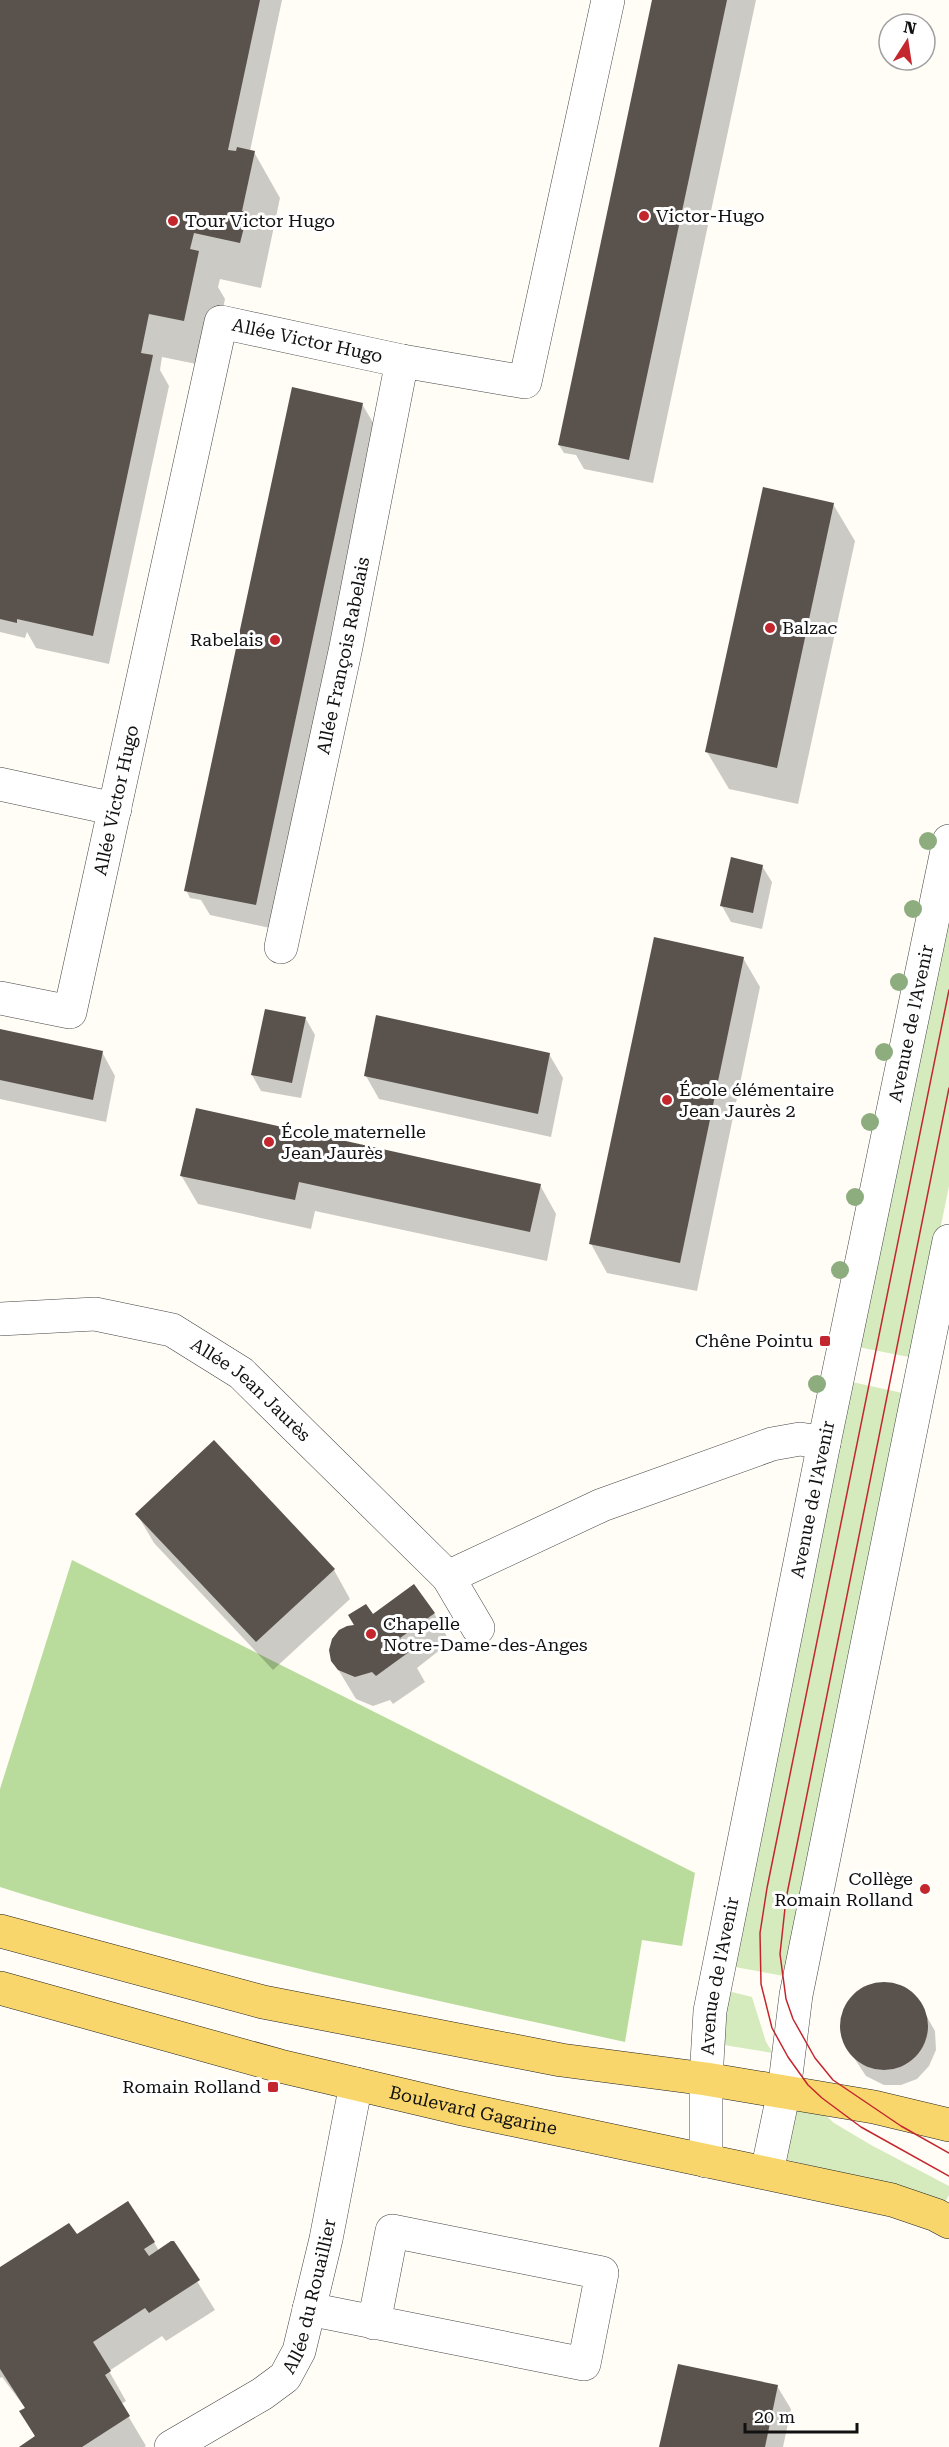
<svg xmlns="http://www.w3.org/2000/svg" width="949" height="2447" font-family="'Roboto Serif',serif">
<rect width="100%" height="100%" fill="#fffdf5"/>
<g fill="#d5ebbd">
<path d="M949 902V1186L914 1358 858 1347Z"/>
<path d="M852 1382 907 1394 789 1977 735 1967Z"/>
<path d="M728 1991 752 1997 766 2042 773 2053 724 2045 720 2039Z"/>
<path d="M795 2109 824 2114 834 2123 871 2145 949 2186V2195L944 2204 885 2183 783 2159Z"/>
</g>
<path fill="#b9dc9c" d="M72 1560 695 1873 682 1946 642 1940 625 2042C416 1996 205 1952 0 1887V1789Z"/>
<g fill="#0003">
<path d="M0 0H282L250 151 254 152 280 198 261 288 220 279 218 287 225 299 211 367 162 357 160 370 169 386 109 664 36 648 27 632 25 638 0 632Z"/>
<path d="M654 0H756L653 483 584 469 576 455 564 453 559 445Z"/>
<path d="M362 404 384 441 279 930 210 915 201 900 190 898 186 890Z"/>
<path d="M833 504 855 541 798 804 729 789 707 752Z"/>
<path d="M762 866 772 882 762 929 731 922 722 906Z"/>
<path d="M743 958 760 987 697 1291 607 1273 591 1244Z"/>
<path d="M306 1019 315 1035 301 1098 261 1091 252 1075Z"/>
<path d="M0 1030 102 1052 115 1076 106 1122 0 1099Z"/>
<path d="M549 1054 563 1078 551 1137 379 1099 366 1076Z"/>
<path d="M181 1175 540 1185 556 1214 547 1261 315 1211 311 1229 198 1204Z"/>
<path d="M137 1514 334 1570 350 1599 273 1670 154 1543Z"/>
<path d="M434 1613 450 1642 417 1668 425 1682 393 1704 390 1700 373 1706 356 1699 333 1661 357 1627 373 1616Z"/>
<path d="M875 1983 895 1984 915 1996 935 2031 936 2050 929 2066 917 2079 901 2085H884L866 2076 844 2043 841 2024 845 2008 856 1993Z"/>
<path d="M76 2236 154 2242 159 2251 173 2243 215 2310 166 2341 162 2336 109 2371 126 2401 121 2404 146 2446 144 2447H21L36 2438 21 2412 26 2409 2 2377 0 2378V2269Z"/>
<path d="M777 2386 791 2409 783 2447H661Z"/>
</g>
<g fill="#5a524d">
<path d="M0 0H260L228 150 236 151 237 147 255 151 242 211 248 212 240 243 194 233 190 249 199 251 184 321 149 314 141 353 153 355 93 636 17 619V623L0 619Z"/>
<path d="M652 0H727L629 460 558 445Z"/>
<path d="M292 387 363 403 256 905 184 891Z"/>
<path d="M763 487 834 503 777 768 705 752Z"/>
<path d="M731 857 763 865 753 913 720 906Z"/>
<path d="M654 937 744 957 680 1263 589 1244Z"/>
<path d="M265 1009 306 1017 292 1083 251 1075Z"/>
<path d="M376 1015 550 1053 538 1114 364 1076Z"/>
<path d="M0 1029 103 1051 93 1100 0 1080Z"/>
<path d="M196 1108 541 1184 530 1232 299 1182 295 1200 180 1176Z"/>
<path d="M214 1440 335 1569 256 1642 135 1514Z"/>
<path d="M414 1584 435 1613 400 1638 409 1652 376 1676 372 1672 355 1677 338 1670 331 1661 329 1650 332 1639 339 1630 347 1626 354 1625 348 1615 366 1604 373 1614Z"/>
<circle cx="884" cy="2026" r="44"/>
<path d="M128 2201 155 2242 144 2249 149 2256 171 2241H174L200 2280 149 2313 145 2308 93 2342 111 2371 105 2375 130 2416 82 2447H19L35 2436 19 2411 25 2408 0 2369V2267L69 2223 77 2234Z"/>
<path d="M678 2364 778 2385 765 2447H659Z"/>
</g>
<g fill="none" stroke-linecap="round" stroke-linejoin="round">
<g stroke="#444" stroke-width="34">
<g id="minor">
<path d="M0 784 115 809"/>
<path id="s1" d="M281 947 346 647 402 361"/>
<path id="s2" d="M0 998 70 1012 221 322 402 361 525 382 608 0"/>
<path id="s3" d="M0 1319 95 1314 172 1330 241 1373 448 1577 478 1628"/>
<path d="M448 1577 602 1505 772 1444 800 1439 824 1443"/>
<path id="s4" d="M706 2161V2079L710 2011 824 1443 949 841"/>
<path d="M767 2172 784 2091 796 1995 949 1241"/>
<path d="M309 2309 584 2364 602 2273 392 2231 374 2323"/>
<path id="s5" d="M171 2447 262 2394 285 2377 299 2351 326 2239 356 2084"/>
</g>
</g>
<g stroke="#222" stroke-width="34">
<g id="major">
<path d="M0 1931 263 2002 561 2060 706 2079 874 2107 949 2125"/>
<path id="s6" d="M0 1988 280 2066 458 2108 892 2200 936 2215 949 2222"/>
</g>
</g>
<use href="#minor" stroke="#fff" stroke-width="33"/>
<use href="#major" stroke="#f9d66b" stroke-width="33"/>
<g stroke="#c4262e" stroke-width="1.5">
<path d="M949 990 767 1888 760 1933 761 1984 772 2028 788 2057 808 2085 822 2098 861 2127 949 2176"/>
<path d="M949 1088 786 1899 780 1954 786 1999 793 2019 815 2058 833 2080 901 2126 949 2153"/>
</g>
</g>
<g fill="#8dad7f">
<circle cx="928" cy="841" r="9"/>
<circle cx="913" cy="909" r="9"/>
<circle cx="899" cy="982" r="9"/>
<circle cx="884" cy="1052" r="9"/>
<circle cx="870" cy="1122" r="9"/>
<circle cx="855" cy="1197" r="9"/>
<circle cx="840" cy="1270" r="9"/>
<circle cx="817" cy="1384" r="9"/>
</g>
<g fill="#c4262e" stroke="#fff" stroke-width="2">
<circle cx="644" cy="216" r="6"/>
<circle cx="173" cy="221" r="6"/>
<circle cx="770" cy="628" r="6"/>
<circle cx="275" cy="640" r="6"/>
<circle cx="667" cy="1100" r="6"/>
<circle cx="269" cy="1142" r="6"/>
<rect x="819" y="1335" width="12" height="12" rx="3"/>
<circle cx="371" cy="1634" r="6"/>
<circle cx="925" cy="1889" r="6"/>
<rect x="267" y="2081" width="12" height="12" rx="3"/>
</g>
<g text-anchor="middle" stroke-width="6" stroke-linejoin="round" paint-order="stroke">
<g font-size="18" fill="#111" stroke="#fff" text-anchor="start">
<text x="656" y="222">Victor-Hugo</text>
<text x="185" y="227">Tour Victor Hugo</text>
<text x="782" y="634">Balzac</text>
<text x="263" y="646" text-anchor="end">Rabelais</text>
<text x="679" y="1096">École élémentaire<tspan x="679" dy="21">Jean Jaurès 2</tspan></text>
<text x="281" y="1138">École maternelle<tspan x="281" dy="21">Jean Jaurès</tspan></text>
<text x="813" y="1347" text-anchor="end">Chêne Pointu</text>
<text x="383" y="1630">Chapelle<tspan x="383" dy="21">Notre-Dame-des-Anges</tspan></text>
<text x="913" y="1885" text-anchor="end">Collège<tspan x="913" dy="21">Romain Rolland</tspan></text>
<text x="261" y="2093" text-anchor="end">Romain Rolland</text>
</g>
<g font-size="18" fill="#111" stroke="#fff">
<text dy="6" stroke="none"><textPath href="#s2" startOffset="866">Allée Victor Hugo</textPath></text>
<text dy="6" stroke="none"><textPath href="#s1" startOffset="298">Allée François Rabelais</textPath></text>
<text dy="6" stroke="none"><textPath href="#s2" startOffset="288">Allée Victor Hugo</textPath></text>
<text dy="6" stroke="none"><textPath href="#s4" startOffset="1158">Avenue de l'Avenir</textPath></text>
<text dy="6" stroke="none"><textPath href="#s3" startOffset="273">Allée Jean Jaurès</textPath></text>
<text dy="6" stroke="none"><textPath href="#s4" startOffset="672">Avenue de l'Avenir</textPath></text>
<text dy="6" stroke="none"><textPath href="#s4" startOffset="186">Avenue de l'Avenir</textPath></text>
<text dy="6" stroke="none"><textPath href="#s6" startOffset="489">Boulevard Gagarine</textPath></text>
<text dy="6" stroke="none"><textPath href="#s5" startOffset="219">Allée du Rouaillier</textPath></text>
</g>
</g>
<g transform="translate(907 42) rotate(12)"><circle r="28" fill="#ffffff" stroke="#a0a0a0" stroke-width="1.5"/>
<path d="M0-4.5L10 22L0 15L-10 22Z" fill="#c4262e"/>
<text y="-9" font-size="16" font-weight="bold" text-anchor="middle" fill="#111111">N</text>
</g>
<path d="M745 2423v9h112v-9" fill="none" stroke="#111111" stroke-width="3"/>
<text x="754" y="2423" font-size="18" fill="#111111" stroke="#ffffff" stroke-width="4.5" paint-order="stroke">20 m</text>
</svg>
